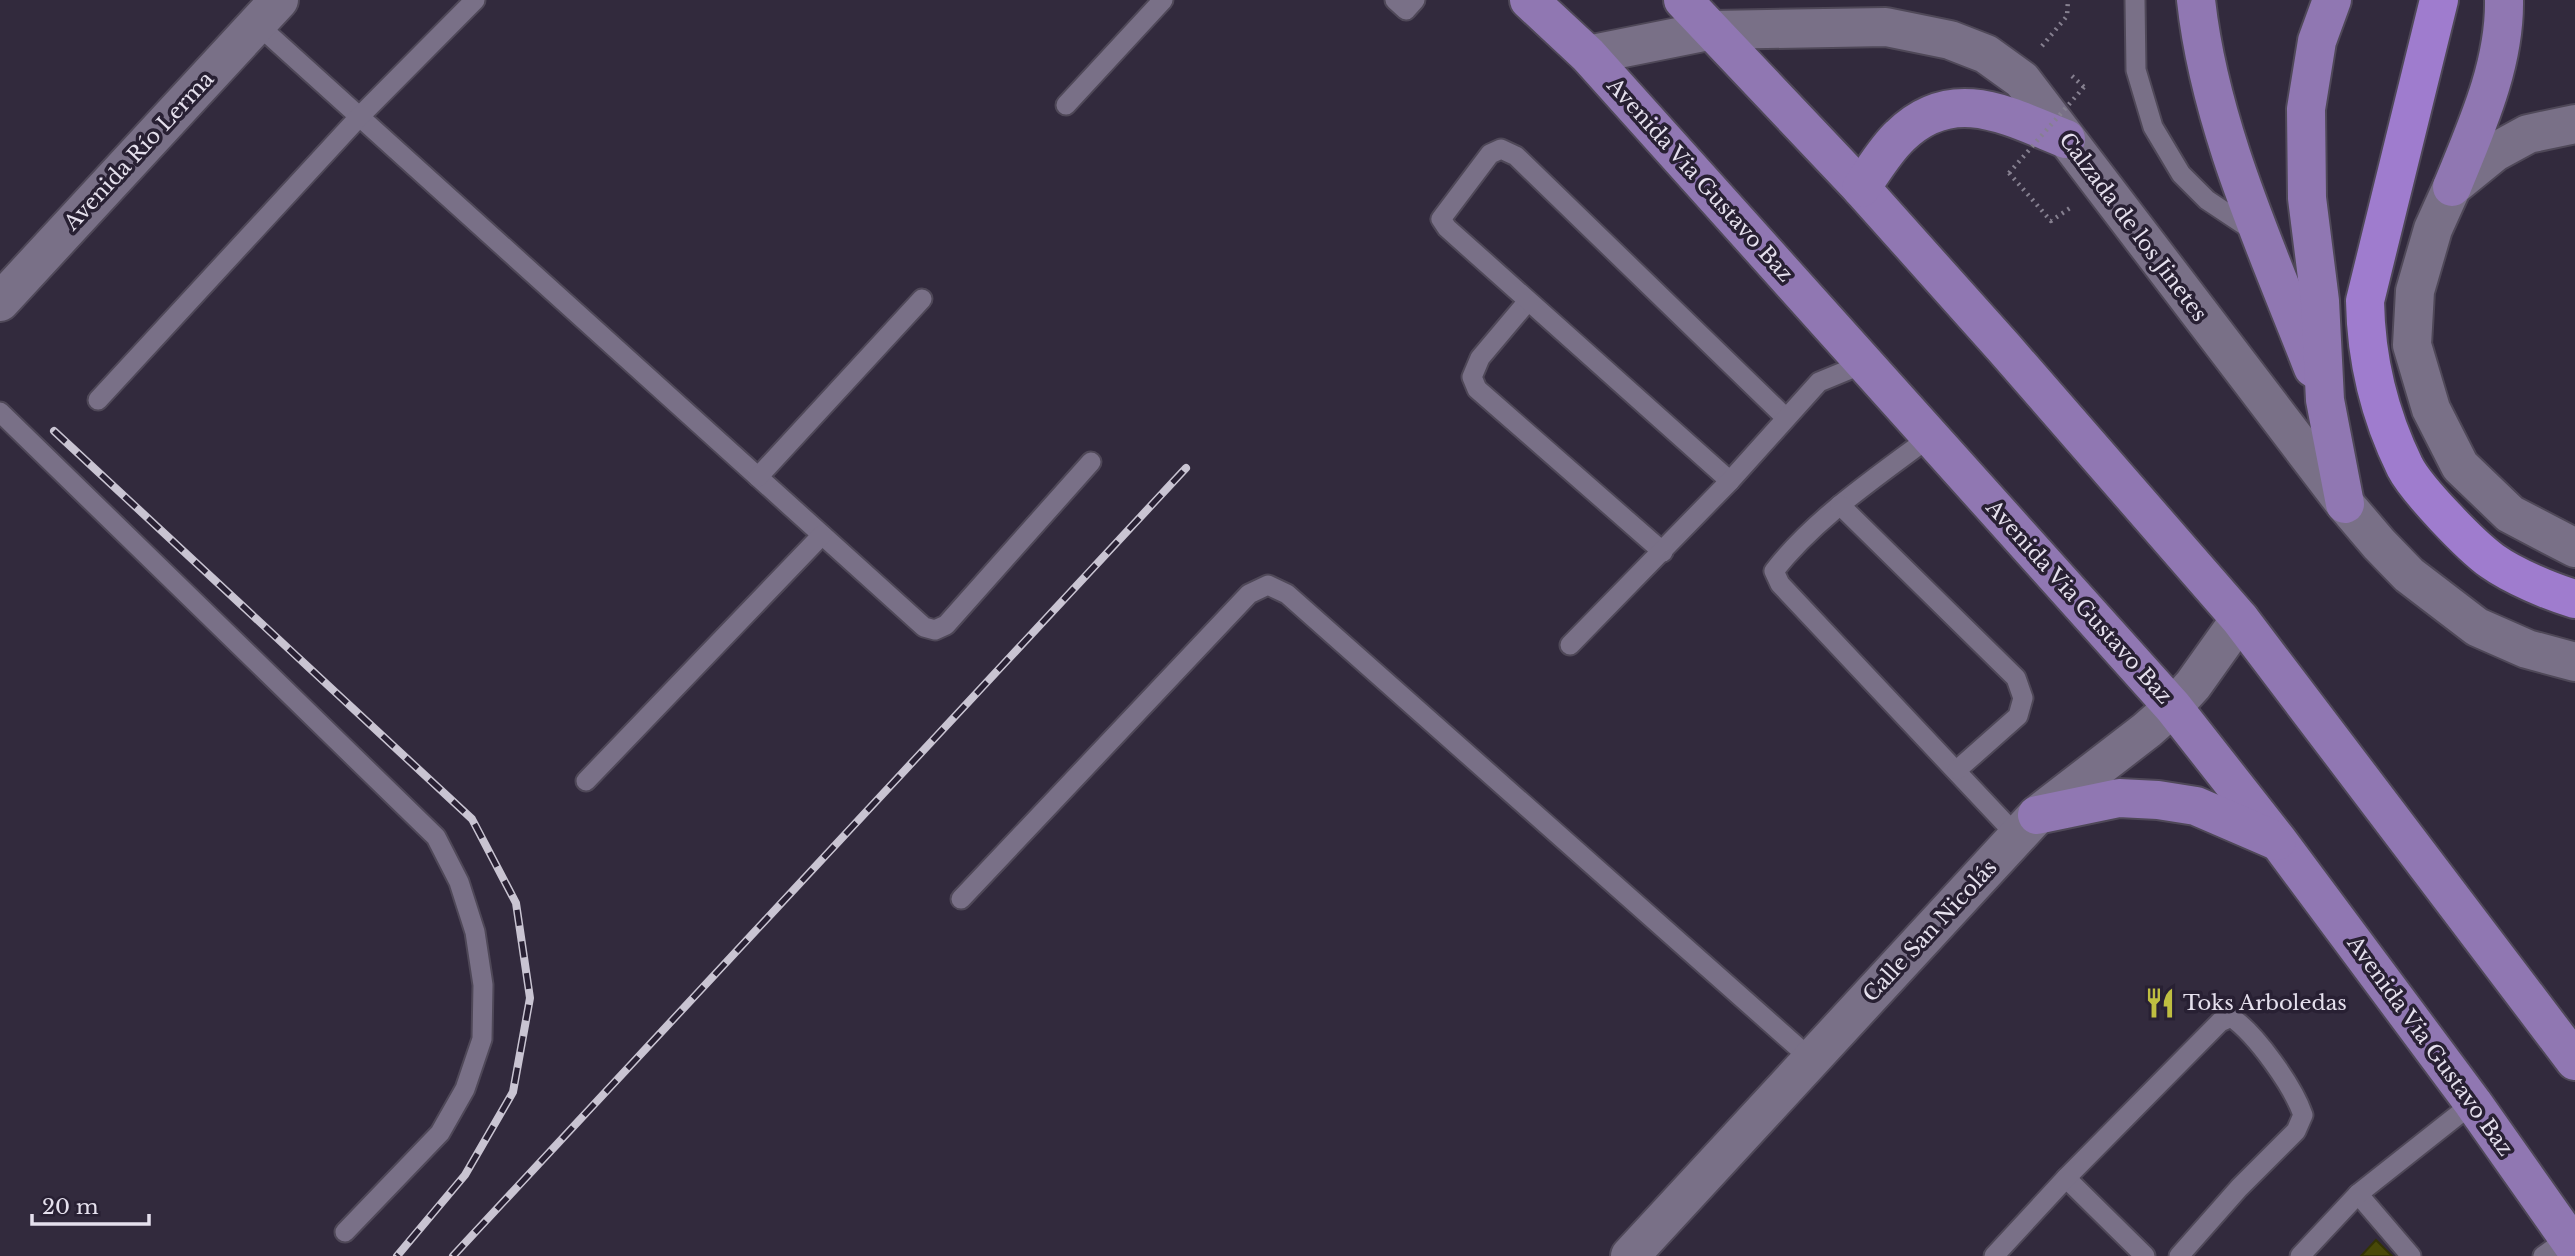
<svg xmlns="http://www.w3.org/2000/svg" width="2575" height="1256" font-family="'Libre Baskerville',serif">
<rect width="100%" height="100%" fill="#322a3d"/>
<path fill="#494908" stroke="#333306" stroke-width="2" d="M2376 1240 2392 1256H2361Z"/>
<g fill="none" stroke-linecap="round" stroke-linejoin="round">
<g stroke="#4f4858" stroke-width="23">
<g id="service">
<path d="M1395 0 1406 10 1415 0"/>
<path d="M2135 0 2136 70 2153 127 2181 174 2207 200 2255 232"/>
<path d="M257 24 924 627 935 630 946 625 1091 462"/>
<path d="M1066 105 1163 0"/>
<path d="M1528 301 1480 358 1472 377 1477 389 1663 552"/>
<path d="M98 400 360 116 475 0"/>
<path d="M0 412 436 837 459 882 475 932 483 985 482 1039 465 1089 440 1133 345 1232"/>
<path d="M1931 436C1877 477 1816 517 1774 571L1780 584 2017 836"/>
<path d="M758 477 922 299"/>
<path d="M1730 481 1447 228 1441 219 1490 154 1501 149 1516 156 1786 418"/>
<path d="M1840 505 2016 678 2023 698 2018 716 1957 770"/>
<path d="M1570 645 1730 481 1819 382 1865 363"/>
<path d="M586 781 822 535"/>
<path d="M961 899 1249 594 1268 585 1287 594 1811 1059"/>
<path d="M2066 1178 2145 1256"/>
<path d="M2358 1194 2411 1256"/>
<path d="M1994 1256 2066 1178 2220 1022 2231 1017C2256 1034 2293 1086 2303 1115L2296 1131 2239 1188 2179 1256"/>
<path d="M2300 1256 2358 1194 2473 1103"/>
<path d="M2543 1256 2568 1238"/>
</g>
</g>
<g stroke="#4f4858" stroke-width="42">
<path id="tertiary" d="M1630 1256 2037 815 2147 730 2173 707 2193 685 2240 619"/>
</g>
<g stroke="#4f4858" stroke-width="42">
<g id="secondary">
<path d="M1588 55 1713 30 1886 27 1950 40 1986 54 2022 80 2345 504 2379 544 2409 575 2477 627 2527 649 2575 662"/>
<path d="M2575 124 2528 134 2495 152 2452 187 2433 229 2415 291 2412 345 2431 409 2460 466 2510 514 2575 548"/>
<path d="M0 302 279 0"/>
</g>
</g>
<g stroke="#4f4858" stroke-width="42">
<g id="primary">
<path d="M1529 0 1588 55 2173 707 2279 842 2473 1103 2575 1248"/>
<path d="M1683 0 1861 188 2005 349 2240 619 2575 1061"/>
<path d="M2196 0C2210 128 2267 249 2313 368"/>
<path d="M2332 0 2317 41 2306 109 2307 198 2320 301 2325 400 2345 504"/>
<path d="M2452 187C2476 128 2505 65 2504 0"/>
<path d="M1861 188C1873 171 1885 150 1900 136 1953 84 2008 116 2066 139"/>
<path d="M2037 815 2119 798 2158 800 2196 806 2277 841"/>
</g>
</g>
<g stroke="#4f4858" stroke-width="42">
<path id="motorway" d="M2439 0 2365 301C2366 359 2379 414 2405 467 2417 490 2470 545 2492 561 2513 576 2551 592 2575 599"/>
</g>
<g stroke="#868090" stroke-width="4.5" stroke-dasharray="2 5" stroke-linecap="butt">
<path d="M2042 46 2067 16 2068 0"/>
<path d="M2072 76 2084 87"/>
<path d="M2009 173 2051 221 2070 208"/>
</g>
<use href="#service" stroke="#797087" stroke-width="19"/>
<use href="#tertiary" stroke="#797087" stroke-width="38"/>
<use href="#secondary" stroke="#797087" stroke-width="38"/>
<use href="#primary" stroke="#9077b2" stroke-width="38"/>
<use href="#motorway" stroke="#9f7cce" stroke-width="38"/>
<g stroke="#c9c4d2" stroke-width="8">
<g id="rail">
<path d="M54 431 472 819 516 903 530 998 513 1092 465 1175 397 1256"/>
<path d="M453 1256 1186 468"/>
</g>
</g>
<use href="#rail" stroke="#282033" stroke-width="5" stroke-dasharray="16" stroke-linecap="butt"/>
<path stroke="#868090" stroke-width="4.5" stroke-dasharray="2 5" stroke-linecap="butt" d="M2009 173 2084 87"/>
</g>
<defs>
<g id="restaurant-bare" transform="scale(2.415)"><path d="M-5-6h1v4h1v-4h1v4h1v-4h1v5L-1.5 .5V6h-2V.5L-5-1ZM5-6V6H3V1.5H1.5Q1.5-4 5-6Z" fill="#bfbe41" stroke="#282033" stroke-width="2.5" paint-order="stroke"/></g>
</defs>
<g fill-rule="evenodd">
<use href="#restaurant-bare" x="2160" y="1003"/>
</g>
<g text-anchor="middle" stroke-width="7" stroke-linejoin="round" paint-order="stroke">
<g font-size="21" fill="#e5e0ed" stroke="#282033">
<text transform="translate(139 151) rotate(-47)" y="7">Avenida Río Lerma</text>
<text transform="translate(1700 180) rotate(48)" y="7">Avenida Via Gustavo Baz</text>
<text transform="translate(2133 227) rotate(53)" y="7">Calzada de los Jinetes</text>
<text transform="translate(2079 602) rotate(48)" y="7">Avenida Via Gustavo Baz</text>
<text transform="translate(1930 931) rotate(-47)" y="7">Calle San Nicolás</text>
<text transform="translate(2430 1046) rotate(54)" y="7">Avenida Via Gustavo Baz</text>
</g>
<g font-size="21" fill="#e5e0ed" stroke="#282033" text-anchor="start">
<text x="2183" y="1010">Toks Arboledas</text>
</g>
</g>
<path d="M32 1214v10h117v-10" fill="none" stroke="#e5e0ed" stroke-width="3.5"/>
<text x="42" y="1214" font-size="21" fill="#e5e0ed" stroke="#282033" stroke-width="5" paint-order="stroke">20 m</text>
</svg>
